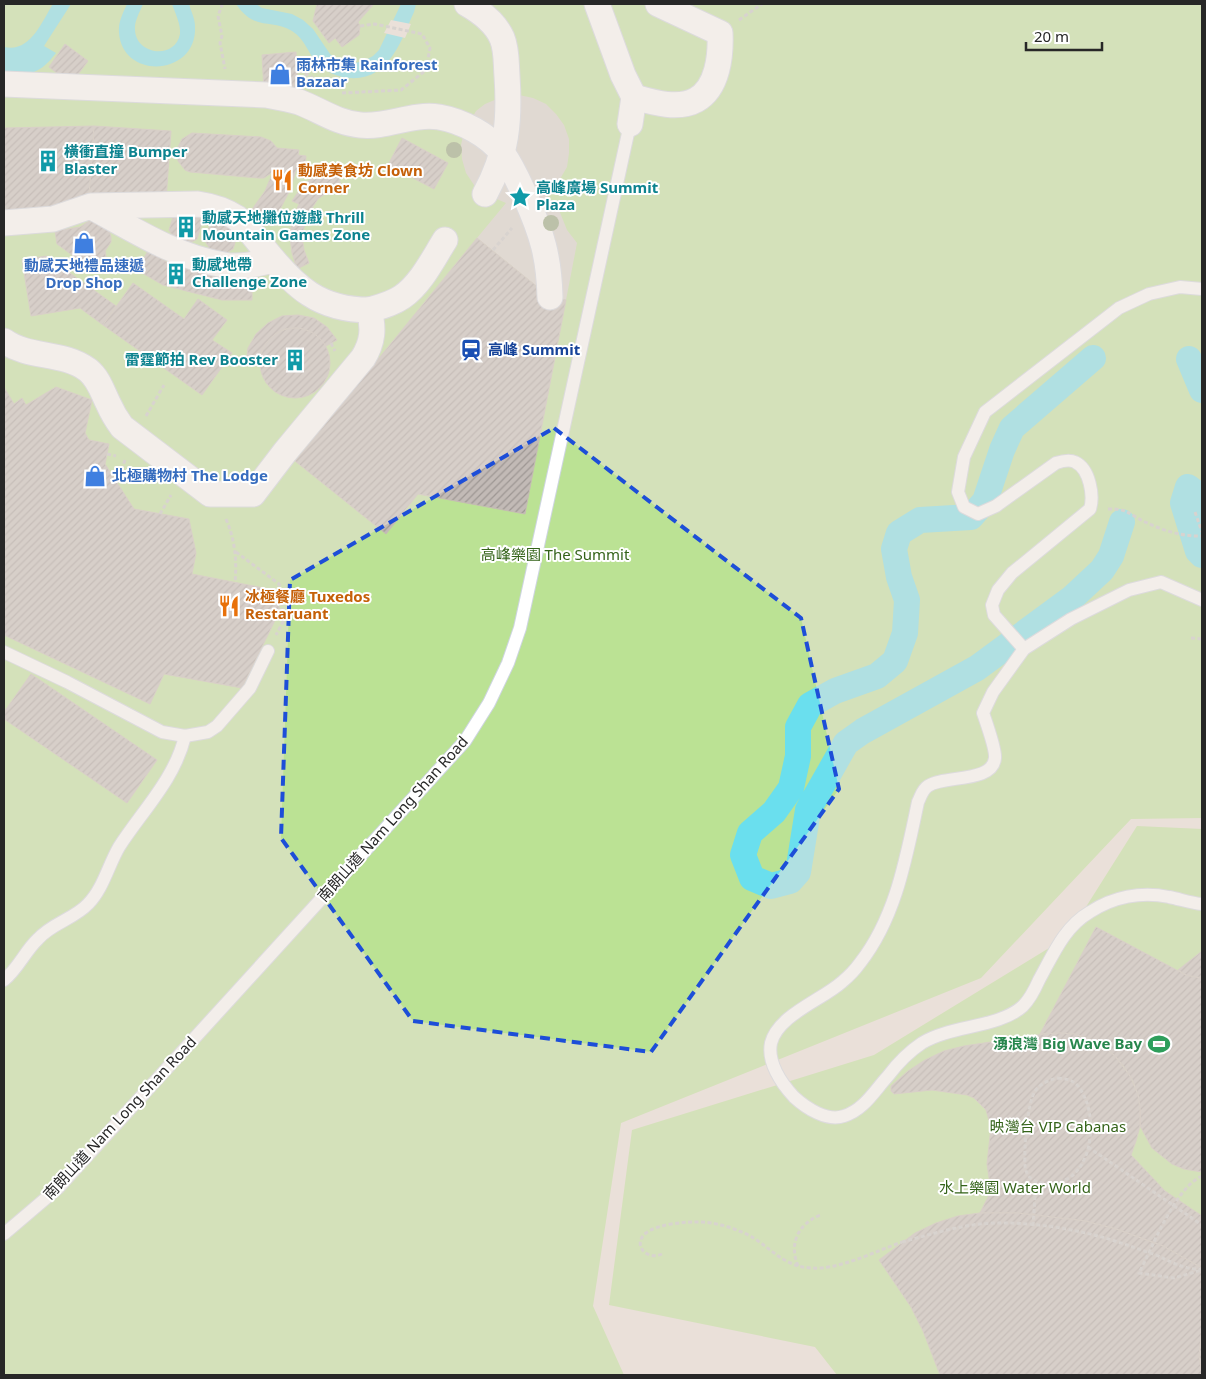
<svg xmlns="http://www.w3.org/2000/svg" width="1206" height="1379" font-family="'Noto Sans','Noto Sans TC',sans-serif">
<defs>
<pattern id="building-hatch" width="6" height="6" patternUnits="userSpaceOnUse" patternTransform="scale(1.25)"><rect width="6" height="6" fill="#c2bab6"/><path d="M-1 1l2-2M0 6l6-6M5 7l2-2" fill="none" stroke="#9e9794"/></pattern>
</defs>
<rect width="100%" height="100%" fill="#eae0d9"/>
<g fill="#bbe294">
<path d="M4 4H1202V818L1131 819 981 978 621 1123 593 1306 624 1375H4Z"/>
<path d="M1137 826 1202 829V1375H837L815 1347 609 1305 632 1130 874 1055 1067 937Z"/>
</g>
<path fill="#d6d0cb" d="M519 95 533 98 546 104 556 114 564 125 569 139V153L567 167 560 179 546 194 559 210 567 230 577 243 566 300 550 297 477 238 506 203 485 194 474 185 466 173 462 159 461 145 464 132 476 111 485 104 497 99Z"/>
<g fill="#6adfee">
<path d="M53 4H71L44 46 56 53C38 76 31 74 4 73V47C30 53 41 23 53 4Z"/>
<path d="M127 4H143C140 12 134 21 135 30 136 55 175 60 180 34 181 24 175 13 172 4H189C191 11 195 19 195 26 198 76 123 81 119 33 118 22 123 13 127 4Z"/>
<path d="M236 4H256L262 8 292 14 303 20 313 29 330 54 337 59 355 63 364 61 373 56 379 50 401 4H416L414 12C401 41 389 81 349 78 338 77 326 72 318 64 308 54 306 40 292 31 271 18 255 32 236 4Z"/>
</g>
<path fill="#eae0d9" d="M391 20 411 24 405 38 384 33Z"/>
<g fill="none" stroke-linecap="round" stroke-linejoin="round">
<g stroke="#6adfee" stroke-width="26">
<path d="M1093 358 1012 428 1002 450 985 501 971 517 920 520 899 533 894 549 899 577 907 600 905 633 895 661 877 676 835 691 810 705 798 727V756L791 788 774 812 750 833 743 855 752 878 771 886 790 881 798 872 808 810 846 743 863 731 977 668 1072 598 1102 570 1111 556 1122 522"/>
<path d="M1189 359 1202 390"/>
<path d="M1202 503 1201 497 1188 487 1183 503 1198 551 1202 555"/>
</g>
</g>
<g fill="url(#building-hatch)" stroke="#c5bcb3">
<path d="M315 4H374L358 22 360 26 359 35 342 47 335 38 329 43 313 21 317 4Z"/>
<path d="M65 44 88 61 71 84 49 67Z"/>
<path d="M296 52 298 89 264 91 262 55Z"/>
<path d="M94 126 171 131 166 200 89 195Z"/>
<path d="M94 126 89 195 51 208 4 212V128Z"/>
<path d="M192 133 261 137 271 141 277 148 299 150 298 155 306 156 305 170H296L290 190 274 221 267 225 263 226 260 225 252 216 253 208 265 191 273 172 264 178H258L190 172 185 170 178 161 177 149 182 139Z"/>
<path d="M402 138 448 163 434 189 388 165Z"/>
<path d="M335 166 341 185 329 191 318 199 310 211 305 223 302 237 304 250 309 263 297 269 292 253 290 237 292 220 299 204 292 201 303 185 318 174Z"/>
<path d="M174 214 198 215 202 223 197 239 190 243 174 238 169 230Z"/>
<path d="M94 220 108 227 111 237V242L105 251 107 262 87 266 57 244 55 231 80 227 89 221Z"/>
<path d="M218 221 238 233 233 249 226 253 210 249 205 241 210 225Z"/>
<path d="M477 238 550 297 566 300 525 514 418 494 386 534 295 461Z"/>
<path d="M148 251 172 265 224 279 252 278V300H222L163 285 137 270Z"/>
<path d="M46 256 116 306 103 325 80 308 31 316 22 260Z"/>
<path d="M133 283 184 319 198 299 227 320 212 340 232 353 202 395 103 325Z"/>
<path d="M298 315 314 318 327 327 337 340 326 346 318 337 309 331 297 328 285 329 275 334 267 342 261 352 260 364 246 363 248 348 256 334 268 323 282 316Z"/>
<circle cx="295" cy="363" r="35"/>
<path d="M4 387 14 404 22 398 26 405 56 387 92 400 85 433 89 440 109 444 105 464 134 509 189 519 196 553 192 574 274 590 280 610 242 688 164 674 150 704 4 635Z"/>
<path d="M31 674 157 760 127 803 4 719V712Z"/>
<path d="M1096 927 1186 975 1202 978V1172L1184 1169 1172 1164 1152 1148 1140 1126V1110L1138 1095 1133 1081 1125 1068 1115 1056 1103 1046 1089 1039 1074 1034 1059 1033 1040 1034Z"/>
<path d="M1202 951V978L1186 975 1178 970Z"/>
<path d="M1059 1033 1074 1034 1089 1039 1103 1046 1115 1056 1130 1076 1138 1095 1140 1110V1126L1136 1141 1131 1155 1165 1191 1202 1216V1268L1163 1246 1116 1229 1085 1221 1018 1213H980L991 1191 987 1164 991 1127 986 1110 974 1098 967 1095 932 1090 894 1094 891 1091V1086L908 1071 925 1060 944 1051 964 1046 1044 1034Z"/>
<path d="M980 1213H1018L1085 1221 1116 1229 1163 1246 1202 1268V1328L1199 1356 1202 1375H940L923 1331 911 1307 879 1260 915 1233 936 1223 958 1216Z"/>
<path d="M1202 1328V1374L1199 1356Z"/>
</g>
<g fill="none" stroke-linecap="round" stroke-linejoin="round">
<g stroke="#ced5e1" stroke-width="14">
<g id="lane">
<path d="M1202 600 1161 582 1129 590 1071 619 1024 649 993 692 983 713C986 722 996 749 995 758 993 783 944 775 928 786 922 790 921 796 918 802 906 858 896 917 860 963 855 970 848 977 842 982 822 1000 778 1015 771 1043 767 1062 781 1083 794 1097 806 1108 827 1122 844 1116 864 1110 875 1090 888 1076 897 1064 910 1051 922 1043 951 1025 999 1028 1023 1006 1030 999 1035 989 1039 980 1053 955 1064 927 1090 912 1113 897 1141 891 1169 897 1180 899 1190 903 1202 904"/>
<path d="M1024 649 994 615 992 605 998 590 1012 573 1090 509C1094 496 1090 469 1075 462 1069 459 1062 461 1056 463L996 506 978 514 964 507 958 492 964 457 985 412 1119 308 1149 294 1180 287 1202 289"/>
<path d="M4 652 67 682 162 732 185 736 208 732 217 726 250 688 268 651"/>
<path d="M4 980C18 969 25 951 38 939 52 923 74 919 88 904 103 889 108 866 119 847 142 811 175 779 185 736"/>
<path d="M4 1234 58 1188 465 741 489 703 508 663 520 628 630 124"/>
</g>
</g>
<g stroke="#ced5e1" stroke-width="27">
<g id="street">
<path d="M467 4C481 12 495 22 502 38 507 50 506 63 507 76 510 121 507 154 485 194"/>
<path d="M597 4 623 75 634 97"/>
<path d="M4 84 266 95C277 97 289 99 299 102 320 110 337 123 360 125 387 128 411 113 439 117 462 121 489 135 503 154 513 168 519 183 526 198 542 234 549 257 550 297"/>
<path d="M630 124 634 97C652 102 678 110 696 100 718 88 721 55 720 33L658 4"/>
<path d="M92 207C134 230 176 257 224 265 240 268 257 264 273 260"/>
<path d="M4 223 53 219 91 206 198 204C212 206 225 210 237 218 248 227 256 239 265 250 295 287 319 310 369 310"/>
<path d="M4 341C29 359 63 351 88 370 99 379 102 391 108 403 112 412 116 419 122 427L210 494H253L285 452 363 358C373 342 374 328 369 310 380 307 392 304 402 297 421 284 433 259 445 240"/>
</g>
</g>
<g stroke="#c3c3c3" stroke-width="3" stroke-dasharray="4 2.5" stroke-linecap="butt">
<path d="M221 4 222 5 218 16 222 36 220 43 225 69"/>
<path d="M739 20 762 4"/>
<path d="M280 70 297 69 313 78"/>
<path d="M342 93 401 90 426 70 430 48 422 34 375 24 360 26"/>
<path d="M493 250 512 228"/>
<path d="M331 343 335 351"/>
<path d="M146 416 164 385"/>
<path d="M107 454 116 456"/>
<path d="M117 482 125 460"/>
<path d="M1108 509C1126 508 1129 514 1145 522 1162 530 1183 537 1202 536"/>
<path d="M1195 512 1202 532"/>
<path d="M160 514 171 495"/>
<path d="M226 519C235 540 237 560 235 582"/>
<path d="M236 552 279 584 284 620 276 635"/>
<path d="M1191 638 1202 639"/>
<path d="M1058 1078C1064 1079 1070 1079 1075 1083 1081 1088 1084 1096 1087 1103 1098 1137 1085 1193 1038 1182 1030 1180 1026 1174 1025 1166 1024 1149 1027 1104 1035 1091 1041 1083 1049 1080 1058 1078Z"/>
<path d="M1202 1176C1175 1188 1153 1246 1139 1273L1174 1278 1202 1270"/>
<path d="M1033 1226 1036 1182"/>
<path d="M662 1254C646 1261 632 1244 646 1233 656 1225 681 1222 694 1222 714 1221 735 1228 752 1237 773 1250 785 1267 812 1268 839 1270 876 1251 902 1242"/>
<path d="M798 1266C789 1244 797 1225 820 1215"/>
</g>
<use href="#lane" stroke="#fff" stroke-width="12"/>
<use href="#street" stroke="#fff" stroke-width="25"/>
<g stroke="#c3c3c3" stroke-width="3" stroke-dasharray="4 2.5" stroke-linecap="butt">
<path d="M1088 1147 1202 1225"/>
<path d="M902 1242C928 1235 954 1227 980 1224 1022 1220 1073 1228 1112 1240 1127 1245 1141 1250 1156 1255 1172 1262 1184 1270 1202 1269"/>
</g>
</g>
<g fill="#869b6f">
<circle cx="454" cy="150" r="8"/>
<circle cx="551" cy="223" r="8"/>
</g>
<path d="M0 0H1206V1379H0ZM554 428 801 618 839 789 651 1052 413 1021 281 838 290 580Z" fill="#eae0d9" fill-opacity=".55" fill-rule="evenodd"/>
<path fill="none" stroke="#1d4ed8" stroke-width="4" stroke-dasharray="10 6" stroke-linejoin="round" d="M554 428 801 618 839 789 651 1052 413 1021 281 838 290 580Z"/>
<defs>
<g id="shop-bare" transform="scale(1.725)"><path d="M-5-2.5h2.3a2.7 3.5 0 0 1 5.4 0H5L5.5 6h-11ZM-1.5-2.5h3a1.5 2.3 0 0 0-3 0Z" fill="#3f7fe0" stroke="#fff" stroke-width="2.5" paint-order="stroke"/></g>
<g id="building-bare" transform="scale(1.725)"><path d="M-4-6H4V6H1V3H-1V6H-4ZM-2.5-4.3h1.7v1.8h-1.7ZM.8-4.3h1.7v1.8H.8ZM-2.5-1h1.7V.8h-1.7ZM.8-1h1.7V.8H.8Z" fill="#0f9aa8" stroke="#fff" stroke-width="2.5" paint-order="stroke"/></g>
<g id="restaurant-bare" transform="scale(1.725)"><path d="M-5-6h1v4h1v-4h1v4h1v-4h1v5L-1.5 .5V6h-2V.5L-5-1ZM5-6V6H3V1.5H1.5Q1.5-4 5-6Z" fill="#e8710a" stroke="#fff" stroke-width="2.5" paint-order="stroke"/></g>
<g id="sight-bare" transform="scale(1.725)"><path d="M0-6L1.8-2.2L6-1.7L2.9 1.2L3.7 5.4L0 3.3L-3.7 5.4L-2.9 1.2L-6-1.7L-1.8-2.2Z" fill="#0f9aa8" stroke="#fff" stroke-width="2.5" paint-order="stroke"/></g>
<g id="station-bare" transform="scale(1.725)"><path d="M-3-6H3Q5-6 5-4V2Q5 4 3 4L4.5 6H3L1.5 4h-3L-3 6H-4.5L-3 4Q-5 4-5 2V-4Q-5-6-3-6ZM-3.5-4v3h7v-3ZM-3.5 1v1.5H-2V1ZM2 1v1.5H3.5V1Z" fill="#1a4fb4" stroke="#fff" stroke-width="2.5" paint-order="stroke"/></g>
<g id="stadium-bare" transform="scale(1.725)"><path d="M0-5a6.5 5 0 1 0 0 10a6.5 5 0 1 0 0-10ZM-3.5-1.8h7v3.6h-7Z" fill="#2e9e5b" stroke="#fff" stroke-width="2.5" paint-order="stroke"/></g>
</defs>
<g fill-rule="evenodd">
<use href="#shop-bare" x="280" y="74"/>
<use href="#building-bare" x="48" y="161"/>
<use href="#restaurant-bare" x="282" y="180"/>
<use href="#sight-bare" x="520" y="197"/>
<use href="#building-bare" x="186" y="227"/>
<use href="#shop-bare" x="84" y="243"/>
<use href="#building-bare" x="176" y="274"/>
<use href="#station-bare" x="471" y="350"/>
<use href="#building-bare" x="295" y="360"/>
<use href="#shop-bare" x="95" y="476"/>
<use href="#restaurant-bare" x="229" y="606"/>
<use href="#stadium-bare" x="1159" y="1044"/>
</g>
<g text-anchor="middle" stroke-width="4" stroke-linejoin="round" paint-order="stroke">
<g font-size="15" font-weight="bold" fill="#366cbe" stroke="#fff" text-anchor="start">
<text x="296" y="70">雨林市集 Rainforest<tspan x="296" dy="17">Bazaar</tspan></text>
<text x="84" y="271" text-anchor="middle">動感天地禮品速遞<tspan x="84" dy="17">Drop Shop</tspan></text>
<text x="112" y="481">北極購物村 The Lodge</text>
</g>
<g font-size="15" font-weight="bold" fill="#0d838f" stroke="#fff" text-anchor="start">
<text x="64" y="157">橫衝直撞 Bumper<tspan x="64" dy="17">Blaster</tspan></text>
<text x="536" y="193">高峰廣場 Summit<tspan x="536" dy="17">Plaza</tspan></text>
<text x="202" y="223">動感天地攤位遊戲 Thrill<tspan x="202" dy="17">Mountain Games Zone</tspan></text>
<text x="192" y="270">動感地帶<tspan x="192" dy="17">Challenge Zone</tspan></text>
<text x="278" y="365" text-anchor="end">雷霆節拍 Rev Booster</text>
</g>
<g font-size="15" font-weight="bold" fill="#c56008" stroke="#fff" text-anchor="start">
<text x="298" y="176">動感美食坊 Clown<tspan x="298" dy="17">Corner</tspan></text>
<text x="245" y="602">冰極餐廳 Tuxedos<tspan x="245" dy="17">Restaruant</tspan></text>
</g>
<g font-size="15" font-weight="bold" fill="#164399" stroke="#fff" text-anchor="start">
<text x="488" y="355">高峰 Summit</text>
</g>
<g font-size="15" fill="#346319" stroke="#fff">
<text x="555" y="560">高峰樂園 The Summit</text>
<text x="1058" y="1132">映灣台 VIP Cabanas</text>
<text x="1015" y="1193">水上樂園 Water World</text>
</g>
<g font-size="15" fill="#272727" stroke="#fff">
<text transform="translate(393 819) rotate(-48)" y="5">南朗山道 Nam Long Shan Road</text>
<text transform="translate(120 1118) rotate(-47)" y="5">南朗山道 Nam Long Shan Road</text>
</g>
<g font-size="15" font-weight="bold" fill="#27864d" stroke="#fff" text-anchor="end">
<text x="1142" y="1049">湧浪灣 Big Wave Bay</text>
</g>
</g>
<rect width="1206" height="1379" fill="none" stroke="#272727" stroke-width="10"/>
<path d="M1026 42v8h76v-8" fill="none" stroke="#272727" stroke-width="2.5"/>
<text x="1034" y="42" font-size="15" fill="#272727" stroke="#ffffff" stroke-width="4" paint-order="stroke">20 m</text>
</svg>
